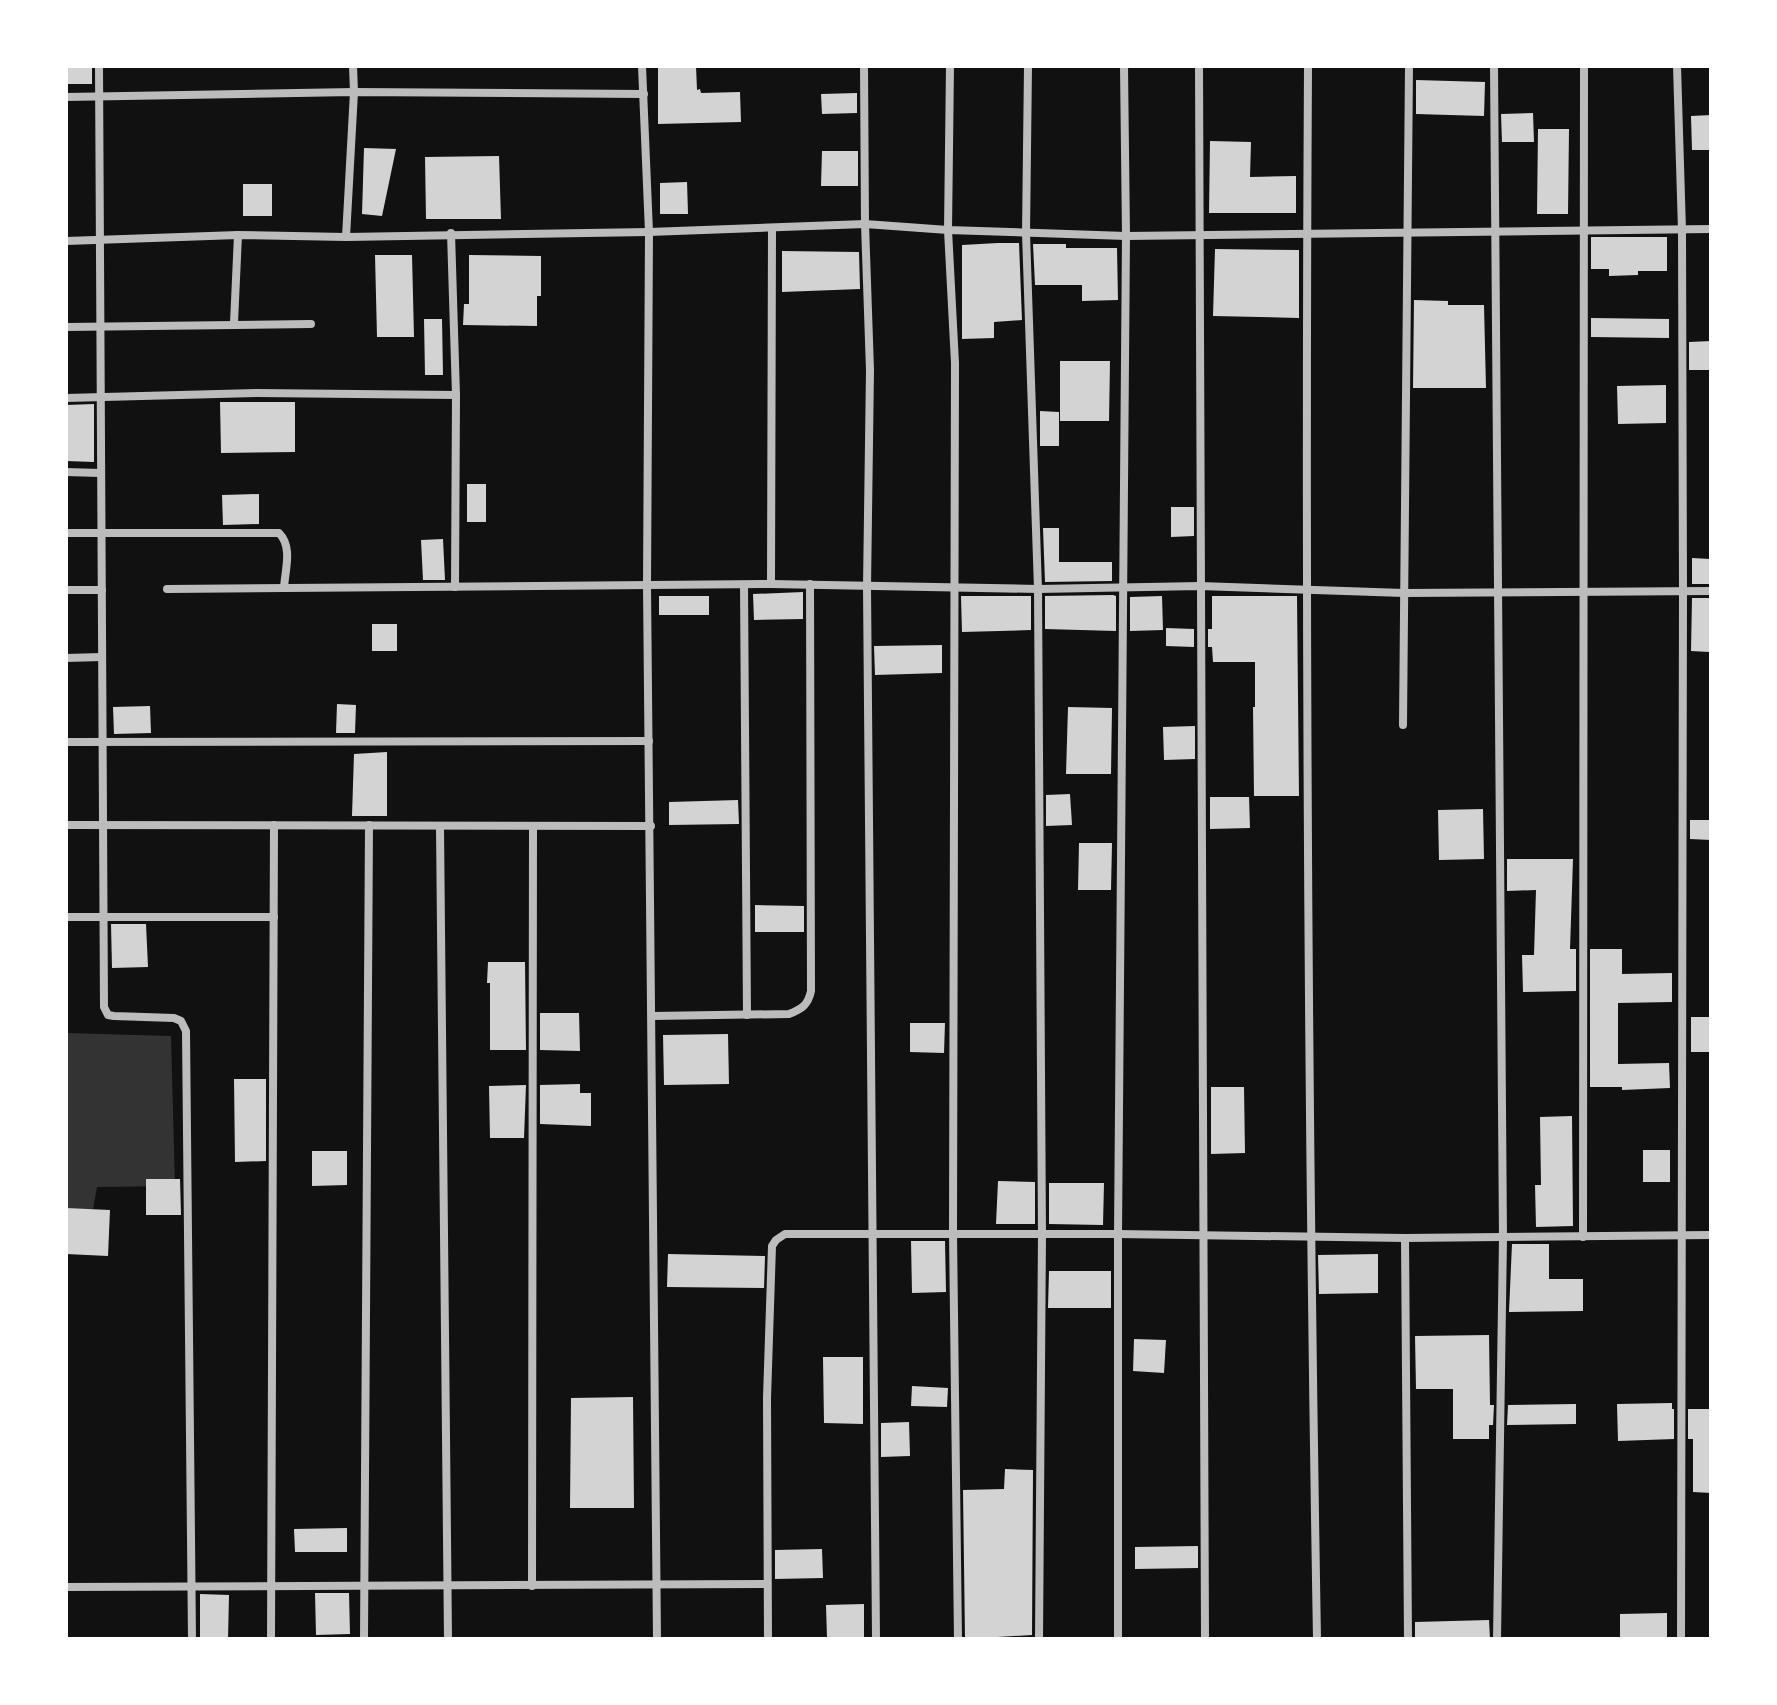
<svg xmlns="http://www.w3.org/2000/svg" width="1777" height="1705" font-family="Cabin,sans-serif">
<rect width="100%" height="100%" fill="#111"/>
<path fill="#333" d="M66 1033 171 1036 175 1186 97 1187 93 1209 66 1211Z"/>
<g fill="#d3d3d3">
<rect x="66" y="66" width="26" height="18"/>
<path d="M658 66H696L697 90 700 89 701 93 740 92 741 122 658 124Z"/>
<path d="M1416 80 1485 82 1484 116 1416 114Z"/>
<path d="M857 93V113L822 114 821 94Z"/>
<path d="M1533 113 1534 142H1502L1501 114Z"/>
<path d="M1711 115V150H1692L1691 116Z"/>
<path d="M1538 129H1569L1568 214H1537Z"/>
<path d="M1210 141 1251 142 1250 177 1296 176V213H1209Z"/>
<path d="M364 148 396 149 382 216 362 214Z"/>
<path d="M822 151H858V186H821Z"/>
<path d="M499 156 501 219H426L425 157Z"/>
<path d="M687 182 688 214H660V183Z"/>
<rect x="243" y="184" width="29" height="32"/>
<path d="M1591 237H1667V271H1638V275L1609 276V269H1591Z"/>
<path d="M998 243H1019L1022 320 994 322V338L962 339V245Z"/>
<path d="M1033 244H1066V248H1117L1118 300 1082 301V285H1035Z"/>
<path d="M1215 249 1299 250V318L1213 316Z"/>
<path d="M782 251 859 252 860 289 782 292Z"/>
<path d="M375 255H412L414 337H377Z"/>
<path d="M469 255 541 256V296H537V326L463 325 464 304H469Z"/>
<path d="M1414 300 1448 301V305H1484L1486 388H1413Z"/>
<path d="M1591 318 1669 319V338L1591 337Z"/>
<path d="M424 319H442L443 375H425Z"/>
<path d="M1711 341V370H1689V342Z"/>
<path d="M1060 361H1110L1109 421H1060Z"/>
<path d="M1666 385V423L1618 424 1617 386Z"/>
<path d="M220 402H295V452L221 453Z"/>
<path d="M94 404V462L66 461V405Z"/>
<path d="M1040 411 1059 412V446H1040Z"/>
<rect x="467" y="484" width="19" height="38"/>
<path d="M259 494V524L223 525 222 495Z"/>
<path d="M1171 507H1194V536L1171 537Z"/>
<path d="M1043 528H1059V562H1112V581L1045 582Z"/>
<path d="M443 539 445 580H423L421 540Z"/>
<path d="M1692 558 1710 559V584H1692Z"/>
<path d="M803 592V619L754 620 753 594Z"/>
<path d="M1113 595 1116 596V631L1045 629V596Z"/>
<rect x="659" y="596" width="50" height="19"/>
<path d="M961 596H1031V630L962 632Z"/>
<path d="M1162 596 1163 630 1130 631V597Z"/>
<path d="M1212 596H1297L1299 796H1254L1253 707H1255V662H1213L1212 647H1208V629H1212Z"/>
<path d="M1692 598H1709V652L1691 651Z"/>
<rect x="372" y="624" width="25" height="27"/>
<path d="M1166 628 1194 629V647L1166 646Z"/>
<path d="M942 645V673L875 675 874 646Z"/>
<path d="M337 704 356 705 355 733H336Z"/>
<path d="M150 706 151 733 114 734 113 707Z"/>
<path d="M1068 707 1112 708 1111 774H1066Z"/>
<path d="M1195 726V759L1164 760 1163 727Z"/>
<path d="M387 752V816H352L354 754Z"/>
<path d="M1070 794 1072 825 1046 826V795Z"/>
<path d="M1210 797H1249L1250 828 1210 829Z"/>
<path d="M738 800 739 824 669 825V802Z"/>
<path d="M1483 809 1484 859 1439 860 1438 810Z"/>
<path d="M1690 820H1711V840L1690 839Z"/>
<path d="M1079 843H1112L1111 890H1078Z"/>
<path d="M1507 859H1573L1570 949H1576V991L1523 992 1522 955H1534L1536 890 1507 891Z"/>
<path d="M755 905 804 906V932H755Z"/>
<path d="M111 924H146L148 967 112 968Z"/>
<path d="M1590 949H1622V974L1672 973V1002L1618 1003V1064L1669 1063 1670 1088 1622 1090V1087H1590Z"/>
<path d="M488 962H525L526 1050H490V983H487Z"/>
<path d="M540 1013H579L580 1051 540 1050Z"/>
<rect x="1691" y="1017" width="20" height="35"/>
<path d="M910 1023H945L944 1053 910 1052Z"/>
<path d="M728 1034 729 1084 664 1085 663 1035Z"/>
<path d="M234 1079H266V1161L235 1162Z"/>
<path d="M580 1084V1093H591V1126L540 1124V1085Z"/>
<path d="M526 1085 524 1138H490L489 1086Z"/>
<path d="M1211 1087H1244L1245 1153 1211 1154Z"/>
<path d="M1572 1116 1573 1226 1536 1227 1535 1185H1541L1540 1117Z"/>
<rect x="1643" y="1150" width="27" height="32"/>
<path d="M312 1151H347V1185L312 1186Z"/>
<path d="M146 1179H180L181 1215H146Z"/>
<path d="M998 1181 1035 1182V1224H996Z"/>
<path d="M1049 1183H1104L1103 1225 1049 1224Z"/>
<path d="M66 1208 110 1210 108 1256 66 1254Z"/>
<path d="M911 1241H945L946 1292 912 1293Z"/>
<path d="M1512 1244H1549V1279H1583V1311L1509 1312Z"/>
<path d="M668 1254 765 1256 764 1288 667 1287Z"/>
<path d="M1378 1254V1293L1319 1294 1318 1255Z"/>
<path d="M1049 1271H1111V1308H1048Z"/>
<path d="M1489 1335 1490 1405H1494L1493 1425H1489V1439H1453V1389H1416L1415 1336Z"/>
<path d="M1134 1339 1166 1340 1164 1373 1133 1371Z"/>
<path d="M823 1357H863V1424L824 1423Z"/>
<path d="M912 1386 948 1388 947 1407 911 1406Z"/>
<path d="M633 1397 634 1508H570L571 1398Z"/>
<path d="M1672 1403V1409H1674V1439L1618 1441 1617 1404Z"/>
<path d="M1576 1404V1424L1507 1425 1508 1405Z"/>
<path d="M1688 1409H1711V1493L1693 1492V1439H1688Z"/>
<path d="M909 1422 910 1456 881 1457V1423Z"/>
<path d="M1005 1469 1033 1470 1032 1635 965 1639 963 1490 1004 1489Z"/>
<path d="M347 1528V1552H295L294 1529Z"/>
<path d="M1198 1546V1568L1135 1569V1547Z"/>
<path d="M822 1549 823 1578 775 1579V1550Z"/>
<path d="M315 1593H349L350 1634 316 1635Z"/>
<path d="M200 1594 229 1595 228 1639H200Z"/>
<path d="M864 1604V1638H827L826 1605Z"/>
<path d="M1667 1613V1639H1620V1614Z"/>
<path d="M1489 1620 1490 1639H1415V1622Z"/>
</g>
<g fill="none" stroke-linecap="round" stroke-linejoin="round">
<g stroke="#bcbcbc" stroke-width="8">
<path d="M99 66 104 1007 108 1015 114 1016 174 1018 181 1021 186 1031 192 1639"/>
<path d="M642 66 649 232 647 585 657 1639"/>
<path d="M864 66 865 224 870 370 867 587 876 1639"/>
<path d="M950 66 948 230 955 363 953 1233 958 1639"/>
<path d="M1028 66 1026 233 1038 589 1042 1234 1039 1639"/>
<path d="M1199 66 1205 1639"/>
<path d="M1308 66C1305 590 1308 1115 1317 1639"/>
<path d="M1494 66 1503 1238 1497 1639"/>
<path d="M1677 66 1682 230 1683 592 1681 1639"/>
<path d="M66 97 354 92 644 94"/>
<path d="M451 233 456 395 455 587"/>
<path d="M346 237 354 92 353 66"/>
<path d="M66 241 238 235 346 237 649 232 865 224 948 230 1126 236 1711 229"/>
<path d="M234 323 238 235"/>
<path d="M66 327 311 324"/>
<path d="M66 398 257 393 456 395"/>
<path d="M66 472 100 473"/>
<path d="M66 533H279C293 547 285 570 284 588"/>
<path d="M771 584 772 229"/>
<path d="M744 585 747 1015"/>
<path d="M167 589 771 584 1038 589 1200 586 1404 593 1711 591"/>
<path d="M66 590H102"/>
<path d="M66 658 102 657"/>
<path d="M1403 725 1409 66"/>
<path d="M66 742 649 741"/>
<path d="M66 825 651 826"/>
<path d="M440 827 448 1639"/>
<path d="M66 917H274"/>
<path d="M652 1016 789 1014C802 1009 808 1005 811 991L810 584"/>
<path d="M1583 1237 1584 66"/>
<path d="M1405 1238 1408 1639"/>
<path d="M532 1586 533 826"/>
<path d="M66 1587 767 1584"/>
<path d="M271 1639 274 825"/>
<path d="M364 1639 369 825"/>
<path d="M768 1639 767 1398 772 1246 776 1240 785 1234H1118L1405 1238 1711 1235"/>
<path d="M1118 1639V1234L1126 236 1124 66"/>
</g>
</g>
<rect width="1777" height="1705" fill="none" stroke="#ffffff" stroke-width="136"/>
</svg>
